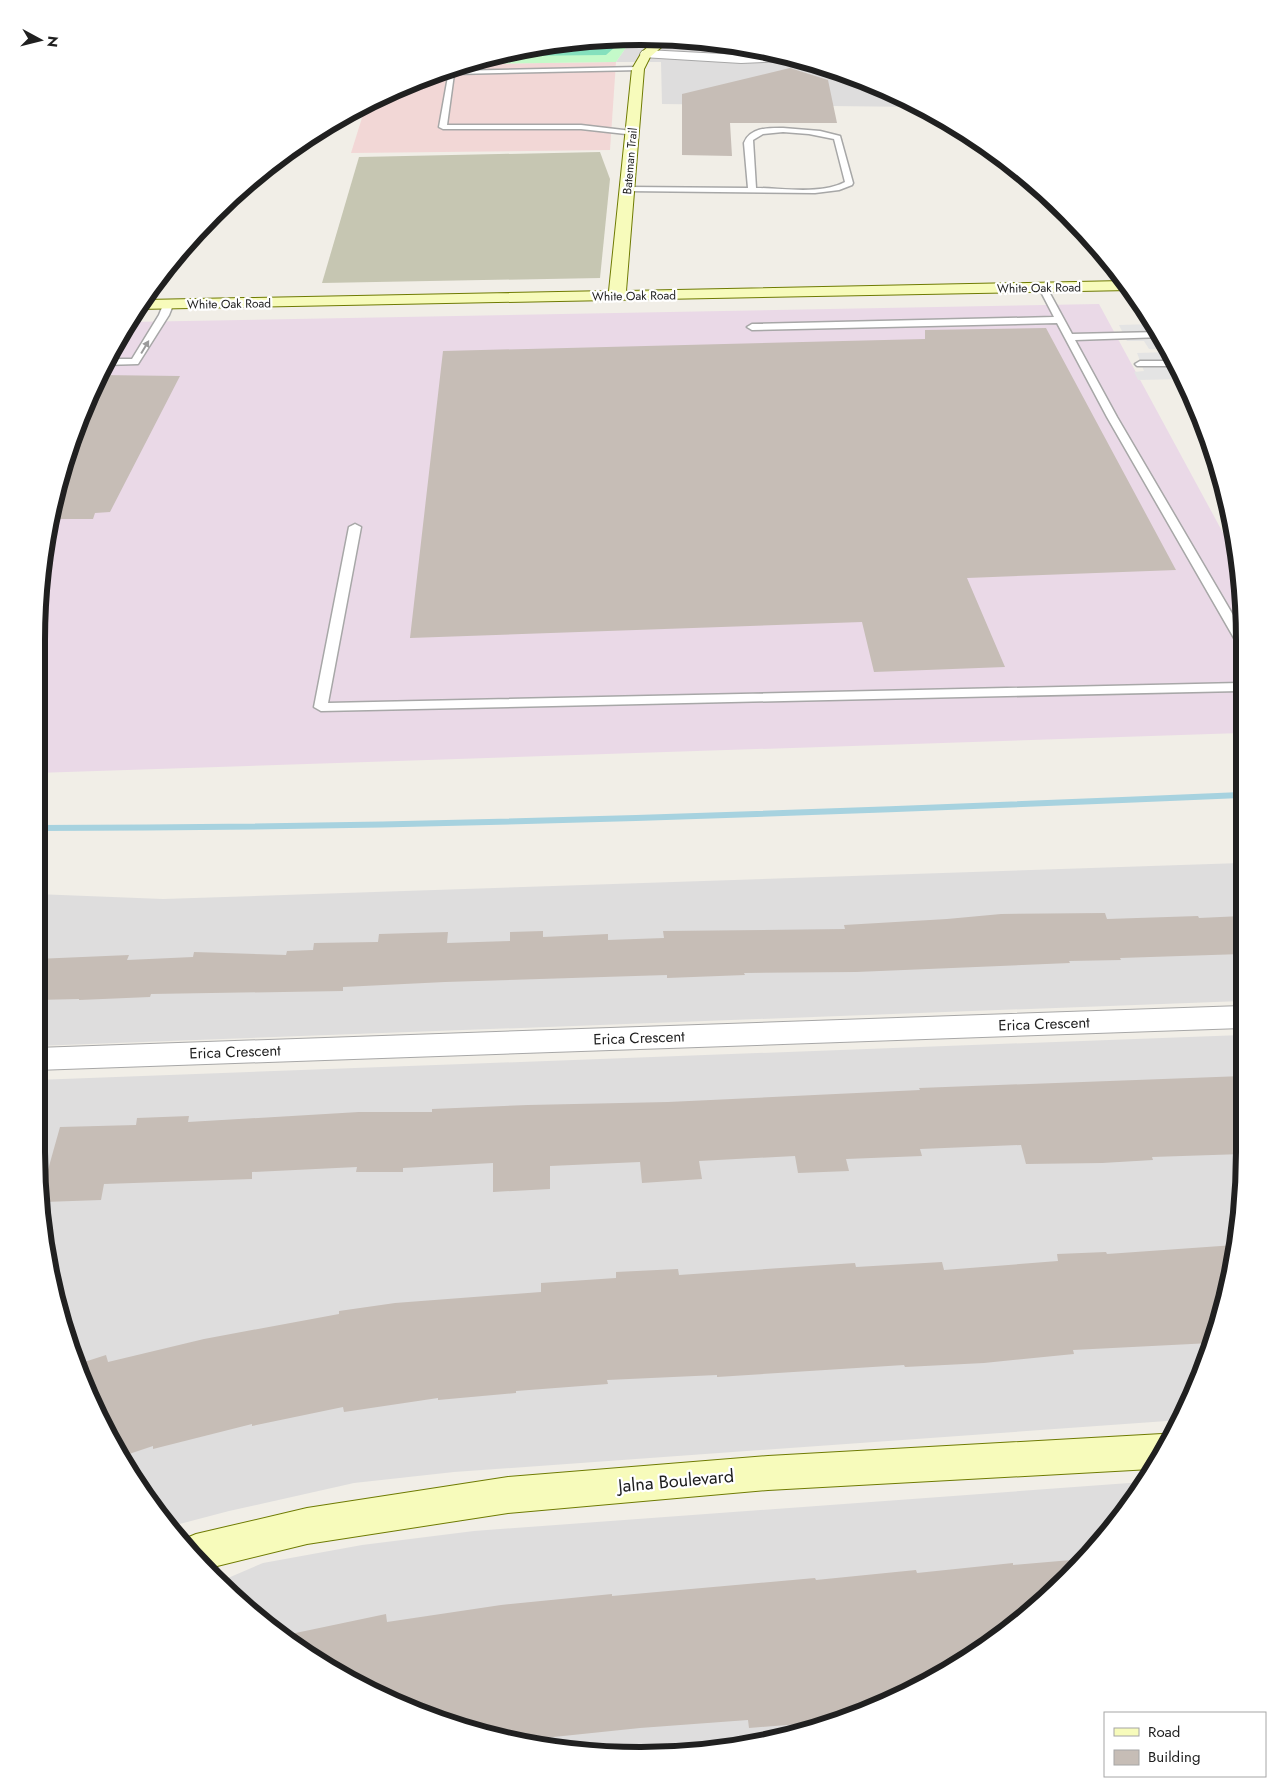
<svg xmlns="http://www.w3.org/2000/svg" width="1281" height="1792" font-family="Jost,sans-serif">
<rect width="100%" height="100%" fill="#f1eee7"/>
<g fill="#dedddd">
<path d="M680 38 797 57 908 99 921 107 662 104 661 62H616L625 49 638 39Z"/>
<path d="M1241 863 1242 1001 36 1046V894L163 899Z"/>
<path d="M1242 1035 1243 1191 1224 1308 1181 1420 454 1472 354 1483 229 1511 172 1526 138 1487 98 1419 57 1308 36 1152V1080Z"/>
<path d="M1143 1482 1120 1520 1039 1606 872 1710 719 1751 601 1754 523 1744 374 1694 242 1606 221 1581 263 1563 362 1545 474 1531Z"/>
</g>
<path fill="#f2d7d6" d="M616 62 610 150 351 153 366 105 447 68 466 64Z"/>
<path fill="#ead9e7" d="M1099 304 1235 555 1238 556 1241 733 36 773V640L48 522 82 410 117 338 129 322Z"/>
<path fill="#c6c6b2" d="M600 152 610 179 600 278 322 283 359 157Z"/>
<path fill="#c4fac9" d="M638 39 625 49 616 62 466 64 562 41Z"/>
<path fill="#84e0bd" d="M624 39 606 55 497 56 562 41Z"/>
<g fill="#e4e4e4">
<path d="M1153 324 1169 349H1149L1144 341H1127L1119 325Z"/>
<path d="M1171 352 1184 379 1138 380 1134 372 1144 371 1137 353Z"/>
</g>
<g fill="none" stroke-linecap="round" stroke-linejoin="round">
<path fill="#a7d2df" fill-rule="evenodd" d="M1241 792V798C839 815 438 831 36 831V825C438 825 839 809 1241 792Z"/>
</g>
<g fill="#c6bdb6">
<path d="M790 68 828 80 837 123H730L732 156 682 155V94Z"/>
<path d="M1046 328 1176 570 967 578 1005 667 874 672 862 622 410 638 443 351 925 339V330Z"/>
<path d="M99 375 180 376 110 512 95 513 93 519H49L82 410Z"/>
<path d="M1105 913 1107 919 1198 916 1199 918 1242 916V954L1120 958 1121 960 1069 961 1070 963 856 972 744 973 745 975 667 978V975L445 982 343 987V991L151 994 150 997 79 1000V999L36 1000V959L129 955 127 960 193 957 194 952 286 955 287 951 313 950 314 943 378 942 379 934 448 932 447 943 510 941V932L543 931V937L608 934V940L664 938 663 931 845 929 844 925 947 919 1001 914Z"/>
<path d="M1243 1076V1154L1152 1157 1153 1160 1102 1163 1026 1164 1021 1145 920 1149 922 1156 846 1159 849 1171 798 1173 795 1156 699 1161 702 1179 642 1183 640 1162 550 1166V1189L493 1192V1163L403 1168V1172H356L357 1167 252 1172V1179L104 1184 101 1200 44 1202 49 1184H44L60 1127 136 1125 137 1118 189 1116 188 1122 359 1112H432V1109L528 1105 668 1102 920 1090 919 1088Z"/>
<path d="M1235 1245 1224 1308 1211 1343 1073 1350 1074 1354 984 1363 905 1367 904 1365 717 1377V1375L607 1380 608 1384 516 1391V1393L438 1400V1398L344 1412 343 1407 252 1426V1424L153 1449V1446L120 1457 98 1418 78 1364 106 1355 108 1362 204 1339 339 1314V1311L395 1303 541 1292V1283L616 1278V1272L678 1269 679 1275 855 1263 856 1267 942 1262 944 1270 1058 1261 1057 1254 1106 1252 1107 1254Z"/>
<path d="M1083 1559 1039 1606 943 1675 872 1710 825 1722 749 1728 748 1720 640 1728 515 1741 374 1694 286 1635 386 1614 387 1622 501 1605 612 1594V1596L815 1578 816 1580 916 1570 917 1573 1013 1563V1565Z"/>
</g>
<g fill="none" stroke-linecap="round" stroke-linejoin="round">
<g stroke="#a7a7a7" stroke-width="3">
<g id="lane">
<path d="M638 67 640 68V70L454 74 447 125H581L632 131H635V135L581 129H443L439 127 449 71Z"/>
<path d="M783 128 820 131 840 136 853 183 852 185 839 190 815 193 627 191 623 189 627 187 748 188 744 143C750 127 769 128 783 128ZM783 132 809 134 834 139 845 182C820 195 783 188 756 188L753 140 763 134Z"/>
<path d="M1043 285 1047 288 1072 334 1159 332 1163 337 1075 340 1117 417 1240 627V642L1234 638 1107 417 1057 323 752 330 747 327 752 324 1054 317 1039 288Z"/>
<path d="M168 302 173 305 169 315 138 364 104 365 107 359H132L159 315 163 305Z"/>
<path d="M1140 361H1175L1178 366H1137L1135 364Z"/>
<path d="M355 524 361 527 328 703 1240 683V691L321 711 314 707 349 527Z"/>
</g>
</g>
<g stroke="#a7a7a7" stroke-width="2">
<g id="street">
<path d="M646 50 741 55H784L806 60 741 63 642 57 640 54 642 51Z"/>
<path d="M1242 1006V1028L36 1070V1048Z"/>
</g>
</g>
<g stroke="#6f7b03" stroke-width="2">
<g id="secondary">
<path d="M658 38H672L650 57 644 69 626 291 1123 281 1129 290 138 309 145 300 609 291 632 69 642 52Z"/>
<path d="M1162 1434 1171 1437 1151 1469 768 1490 508 1513 307 1544 209 1568 184 1539 196 1534 307 1508 508 1477 768 1456Z"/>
</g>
</g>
<use href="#lane" fill="#fff" fill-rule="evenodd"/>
<use href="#street" fill="#fff" fill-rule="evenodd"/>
<use href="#secondary" fill="#f7fbbb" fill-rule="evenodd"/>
</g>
<defs><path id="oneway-solid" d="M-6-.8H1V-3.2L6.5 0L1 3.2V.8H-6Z" transform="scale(1.25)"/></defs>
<use fill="#9b9b9b" href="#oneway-solid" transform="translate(145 347) rotate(-59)"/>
<g text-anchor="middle" stroke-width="4.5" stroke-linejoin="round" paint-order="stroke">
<g font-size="12" fill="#202020" stroke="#fff">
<text transform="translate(630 161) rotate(-85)" y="4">Bateman Trail</text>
<text transform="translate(1039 288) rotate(-1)" y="4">White Oak Road</text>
<text transform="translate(634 296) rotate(-1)" y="4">White Oak Road</text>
<text transform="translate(229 304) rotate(-1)" y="4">White Oak Road</text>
</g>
<g font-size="15" fill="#202020" stroke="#fff">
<text transform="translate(1044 1024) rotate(-2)" y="5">Erica Crescent</text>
<text transform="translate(639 1038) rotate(-2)" y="5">Erica Crescent</text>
<text transform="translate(235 1052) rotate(-2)" y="5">Erica Crescent</text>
</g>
<g font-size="18" fill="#202020" stroke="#fff">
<text transform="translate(676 1481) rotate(-5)" y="6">Jalna Boulevard</text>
</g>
</g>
<path d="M0 0H1281V1792H0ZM640 45H641A595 595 0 0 1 1236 640V1152A595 595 0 0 1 641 1747H640A595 595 0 0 1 45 1152V640A595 595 0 0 1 640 45Z" fill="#fff" fill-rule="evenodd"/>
<path fill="none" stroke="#202020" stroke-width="6" d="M640 45H641A595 595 0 0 1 1236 640V1152A595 595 0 0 1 641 1747H640A595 595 0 0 1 45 1152V640A595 595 0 0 1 640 45Z"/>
<rect x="1104" y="1712" width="162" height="65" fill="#ffffff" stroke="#a6a6a6"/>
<rect x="1114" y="1728" width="25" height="8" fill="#f7fbbb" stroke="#a6a6a6"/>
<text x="1148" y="1737" font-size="15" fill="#202020">Road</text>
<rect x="1114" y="1750" width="25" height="15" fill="#c6bdb6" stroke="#a6a6a6"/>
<text x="1148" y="1762" font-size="15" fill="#202020">Building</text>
<g transform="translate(40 40) rotate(97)" stroke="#ffffff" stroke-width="4" paint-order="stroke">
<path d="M0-4L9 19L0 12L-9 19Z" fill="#202020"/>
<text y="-8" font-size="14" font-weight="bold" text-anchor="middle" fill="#202020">N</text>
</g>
</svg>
